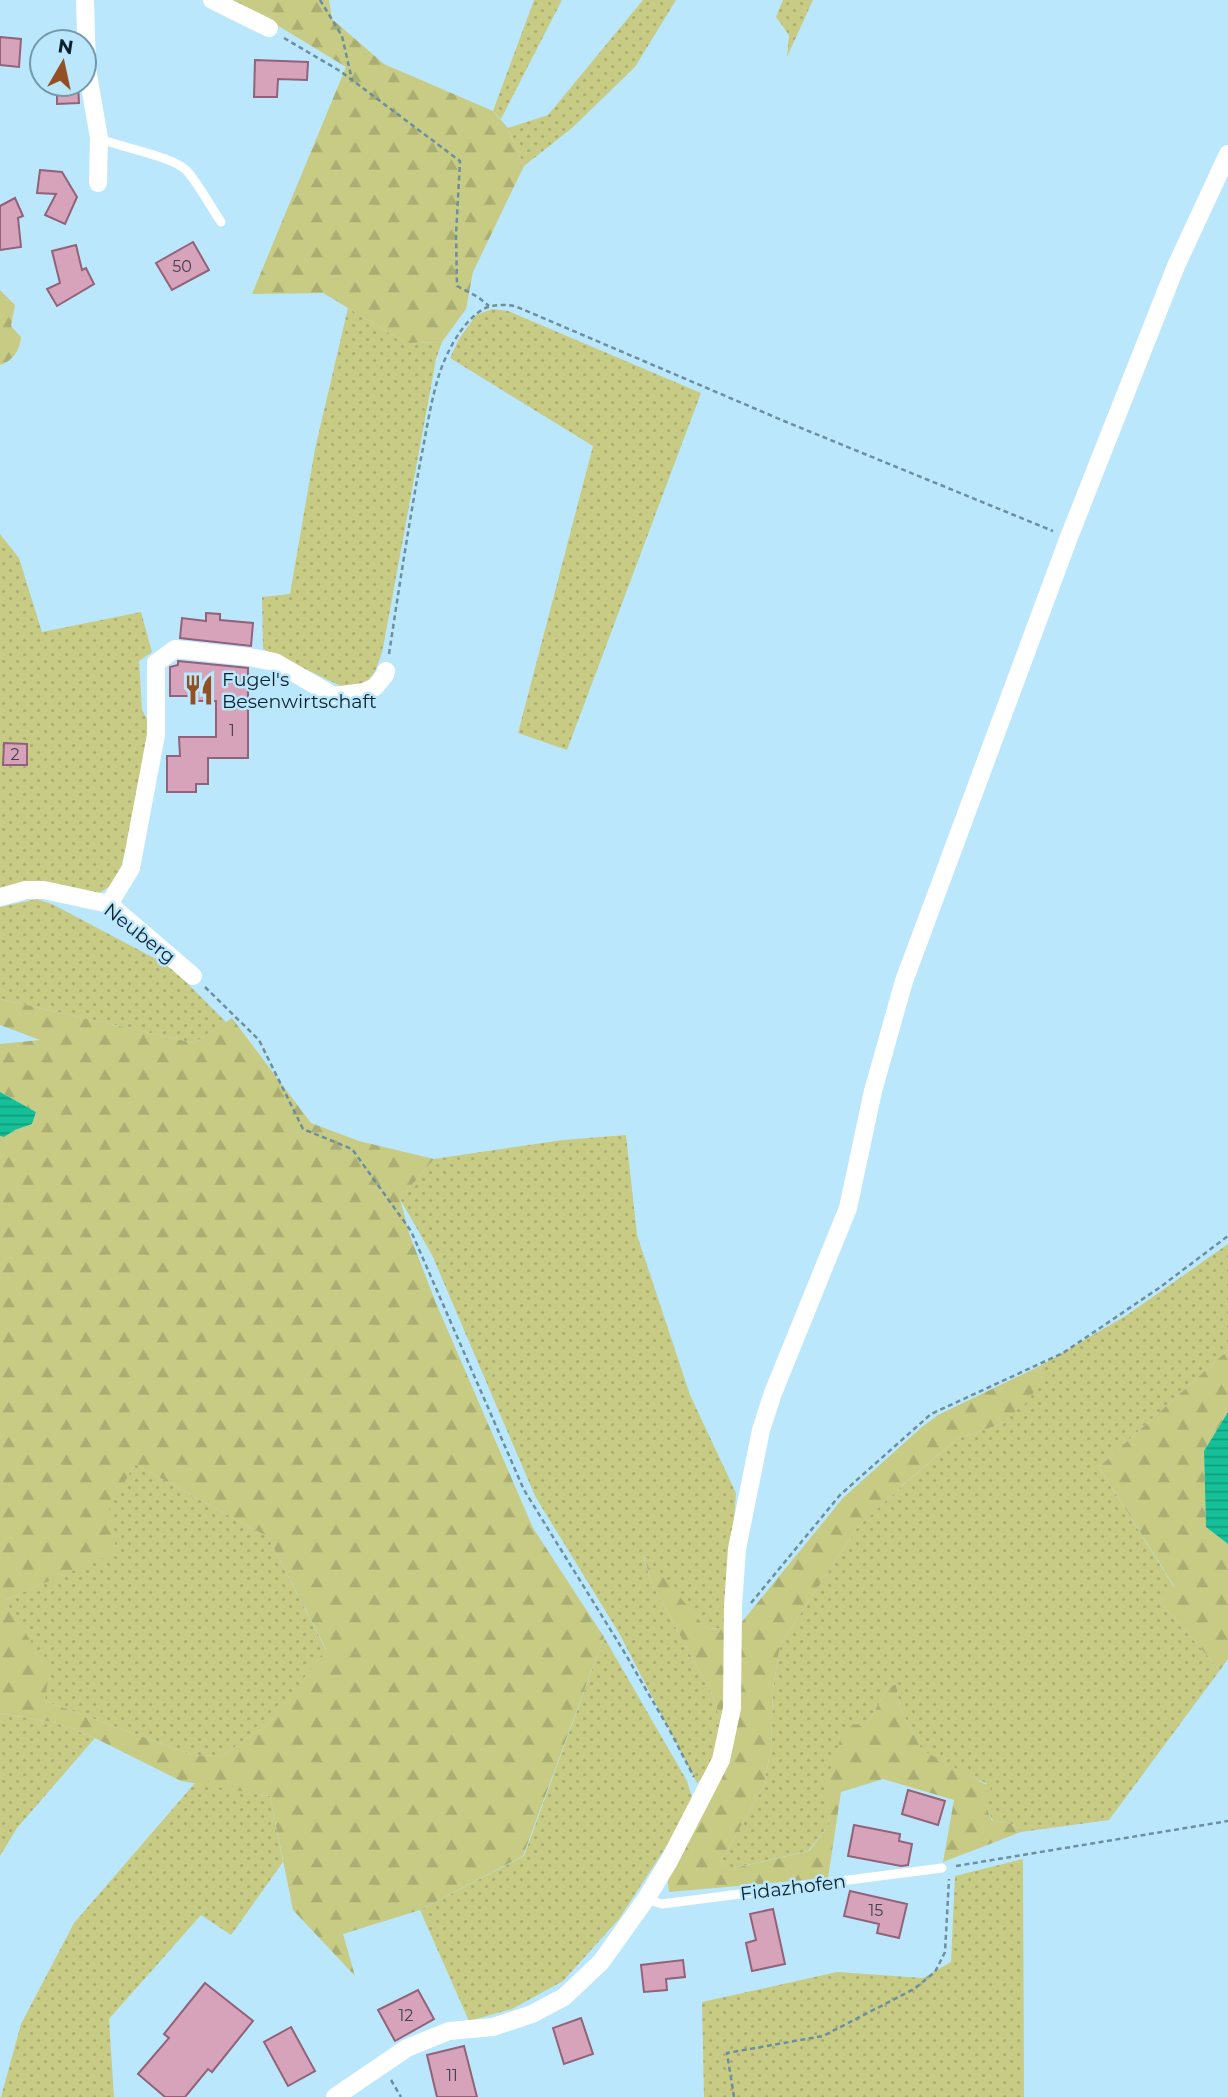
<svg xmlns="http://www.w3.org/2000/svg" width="1228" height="2097" font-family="Montserrat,sans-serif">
<defs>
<pattern id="grass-dots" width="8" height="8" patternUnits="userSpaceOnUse" patternTransform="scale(1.75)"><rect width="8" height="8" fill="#c8cb84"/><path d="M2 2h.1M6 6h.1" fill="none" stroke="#abae72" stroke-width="1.8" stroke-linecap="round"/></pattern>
<pattern id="forest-firs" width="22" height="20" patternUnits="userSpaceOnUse" patternTransform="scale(1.75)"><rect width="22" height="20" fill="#c8cb84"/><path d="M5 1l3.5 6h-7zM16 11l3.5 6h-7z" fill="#abae72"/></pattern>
<pattern id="water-rules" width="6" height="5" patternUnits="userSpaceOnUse" patternTransform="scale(1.75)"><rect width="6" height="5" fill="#15c098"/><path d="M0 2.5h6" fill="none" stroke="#129c7c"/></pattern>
</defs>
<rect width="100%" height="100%" fill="#bbe7fd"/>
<g fill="url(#grass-dots)">
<path d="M534 0H562L501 119 493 111Z"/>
<path d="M643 0H676L635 67 572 128 524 166 508 128 548 115Z"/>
<path d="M783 0H813L787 57 789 35 776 17Z"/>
<path d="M348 308 406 343 442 342 436 359 383 648C376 672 373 684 347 689L263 649 262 597 290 594 315 449Z"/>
<path d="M492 309 508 311 701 393 567 750 518 733 593 446 450 358 459 339 476 315Z"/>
<path d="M0 534 19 558 42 632 141 612 152 652 139 661 142 710 156 735 117 882 94 896 43 881 0 889Z"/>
<path d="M37 899 54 905 171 967 226 1022 194 1043 0 999V907Z"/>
<path d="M626 1135 637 1235 690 1395 736 1493 726 1629 706 1628 643 1555 651 1582 716 1702 721 1731 710 1771 697 1783 619 1633 535 1496 432 1255 400 1199 434 1159 563 1140Z"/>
<path d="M1228 1244V1350L1099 1467 1174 1587 1159 1601 1220 1670 1109 1820 1021 1832 1013 1824 993 1821 987 1809 986 1783 962 1773 922 1750 900 1708 896 1684 888 1688 865 1727 827 1787 829 1825 808 1851 733 1868 720 1863 764 1785 771 1748 773 1689 780 1645 857 1528 903 1485 957 1439 998 1425 1042 1381 1040 1366 1127 1315Z"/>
<path d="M135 1464 268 1537 326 1650 269 1724 221 1756 192 1755 45 1701 5 1600 116 1552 107 1511Z"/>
<path d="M604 1637 687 1781 694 1804 619 1919 563 1981 512 2009 469 2021 420 1910 524 1856Z"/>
<path d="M0 1713 57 1723 95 1738 17 1828 0 1856Z"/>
<path d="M195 1783 270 1796 283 1862 231 1935 201 1915 109 2019 114 2097H1L21 2024 74 1923Z"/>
<path d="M1023 1859 1024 2097H704L702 2002 837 1972 923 1978 951 1962 955 1876Z"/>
</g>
<g fill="url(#forest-firs)" fill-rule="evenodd">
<path d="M230 0H329L332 19 384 64 493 111 508 128 524 166 473 272 466 309 442 342 406 343 323 293 252 294 346 67 272 22Z"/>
<path d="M0 290 15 305 11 326 21 337C20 350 13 361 0 365Z"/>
<path d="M0 999 194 1043 232 1018 311 1123 359 1141 434 1159 400 1199 410 1236 436 1303 533 1528 604 1637 523 1856 420 1910 343 1934 355 1976 293 1910 270 1796 181 1781 95 1738 57 1723 0 1713V1136L4 1137 15 1130 32 1124 36 1112 0 1092V1044L40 1040 0 1025ZM135 1464 268 1537 326 1649 269 1724 221 1756 192 1755 45 1701 49 1671 5 1600 117 1552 108 1511Z"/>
<path d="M1228 1350V1412L1204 1451 1206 1527 1228 1544V1659L1220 1670 1159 1601 1174 1586 1099 1467Z"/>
<path d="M1040 1366 1042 1381 1026 1403 998 1425 957 1439 905 1483 857 1528 780 1645 773 1689 771 1748 764 1785 720 1863 734 1868 809 1851 829 1825 826 1787 842 1733 854 1724 865 1727 888 1688 896 1684 900 1708 922 1750 991 1787 987 1809 992 1821 1013 1824 1021 1832 943 1862 954 1800 883 1779 841 1792 828 1878 669 1892 667 1876 725 1759 716 1702 651 1582 643 1553 706 1628 726 1629 741 1623 843 1498 922 1427 938 1415Z"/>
</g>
<g fill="url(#water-rules)">
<path d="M0 1092 36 1112 32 1124 15 1130 4 1137 0 1136Z"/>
<path d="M1228 1412V1544L1206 1527 1204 1451Z"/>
</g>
<g fill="#d7a3bb" stroke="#916278" stroke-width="2">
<path d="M0 37 21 39 19 67 0 65Z"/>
<path d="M255 60 308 62 307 80 278 79 277 97H254Z"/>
<path d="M57 84H78L79 103 57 104Z"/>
<path d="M40 170 62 172 77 197 65 224 45 215 56 194 37 193Z"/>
<path d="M15 198 23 216 18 218 21 247 0 250V206Z"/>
<path d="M193 242 209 270 172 290 156 263Z"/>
<path d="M76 245 82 270 86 268 94 284 57 306 47 289 60 283 52 251Z"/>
<path d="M206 613 220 614V620L253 623 251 646 180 638 182 618 206 621Z"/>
<path d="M178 661 248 668V758H208V784H196V792H167V756H180L179 737H216V701H194V696H170V667L178 665Z"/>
<path d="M4 743 27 744V765H3Z"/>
<path d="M908 1790 945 1801 938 1825 902 1814Z"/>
<path d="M854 1825 900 1834 899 1841 912 1844 908 1865 901 1866 848 1856Z"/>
<path d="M850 1891 907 1904 899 1938 877 1933 879 1924 844 1916Z"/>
<path d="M773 1909 785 1964 752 1971 746 1943 756 1940 750 1914Z"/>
<path d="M683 1960 685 1977 666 1979 667 1990 644 1992 641 1965Z"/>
<path d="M205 1983 253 2021 212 2072 208 2069 185 2097H165L138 2074 169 2038 164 2034Z"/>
<path d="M418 1990 434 2019 395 2041 378 2010Z"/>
<path d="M581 2018 593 2054 564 2064 553 2028Z"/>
<path d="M291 2027 315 2071 288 2086 264 2042Z"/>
<path d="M464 2046 477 2097H437L427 2055Z"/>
</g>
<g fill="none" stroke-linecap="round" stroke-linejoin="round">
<g stroke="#6c8fa0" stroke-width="2.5" stroke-dasharray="5 3.5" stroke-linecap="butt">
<path d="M320 0 342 36 352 80"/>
<path d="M284 38 340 71 460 161 456 235 457 286 478 297 489 306"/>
<path d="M389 654C399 588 409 523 421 458 427 429 431 398 441 369 448 350 460 328 475 315 487 304 500 304 515 306L784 421 1053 531"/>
<path d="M205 987 259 1040 303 1129 352 1149 411 1231 524 1490 623 1650 669 1729 694 1777"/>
<path d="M751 1603 840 1495 931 1414 1063 1353 1159 1288 1228 1236"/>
<path d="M956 1866 1228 1821"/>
<path d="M391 2080 401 2097"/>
<path d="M734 2097 727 2053 823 2036 914 1989 935 1972 945 1952 949 1879"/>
</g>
<g stroke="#fff" stroke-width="9">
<path d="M99 138C121 148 173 156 187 171 200 186 210 206 221 222"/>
<path d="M646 1899 662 1904 942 1868"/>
</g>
<g stroke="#fff" stroke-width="18">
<path d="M85 0 87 69 99 138 98 183"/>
<path d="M212 0 269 28"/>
<path d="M0 897 26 890H44L109 904 193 976"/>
<path d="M109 904 131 868 156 735V663L175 649 249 657 275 662 334 696 364 692 375 687 385 675 386 671"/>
<path d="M335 2097 407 2048 449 2031 493 2027 532 2014 564 1997 601 1962 646 1899 669 1861 721 1760 732 1708 733 1606 737 1549 761 1430 773 1393 848 1208 873 1091 904 981 1069 537 1176 266 1228 154"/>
</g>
</g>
<defs>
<g id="restaurant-bare" transform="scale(2.415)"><path d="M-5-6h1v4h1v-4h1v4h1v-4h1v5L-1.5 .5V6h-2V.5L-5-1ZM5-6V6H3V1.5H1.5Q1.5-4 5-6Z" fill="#944f24" stroke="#bbe7fd" stroke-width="2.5" paint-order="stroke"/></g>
</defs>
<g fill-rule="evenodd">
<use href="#restaurant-bare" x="199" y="690"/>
</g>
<g text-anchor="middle" stroke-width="5" stroke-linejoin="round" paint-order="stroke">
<g font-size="16" fill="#3f4250">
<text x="182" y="272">50</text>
<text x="232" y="736">1</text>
<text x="15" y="760">2</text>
<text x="876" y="1916">15</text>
<text x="406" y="2021">12</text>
<text x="452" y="2081">11</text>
</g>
<g font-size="19" fill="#0c222d" stroke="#bbe7fd" text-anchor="start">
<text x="222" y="686">Fugel's<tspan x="222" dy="22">Besenwirtschaft</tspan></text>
</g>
<g font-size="19" fill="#0c222d" stroke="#bbe7fd">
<text transform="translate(140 933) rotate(38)" y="7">Neuberg</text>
<text transform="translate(793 1887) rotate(-7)" y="7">Fidazhofen</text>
</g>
</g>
<g transform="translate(63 63) rotate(9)"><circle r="33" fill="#bbe7fd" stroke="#7598aa" stroke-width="2"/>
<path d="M0-5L12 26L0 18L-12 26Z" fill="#944f24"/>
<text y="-10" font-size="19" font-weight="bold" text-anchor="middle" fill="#0c222d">N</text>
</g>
</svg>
